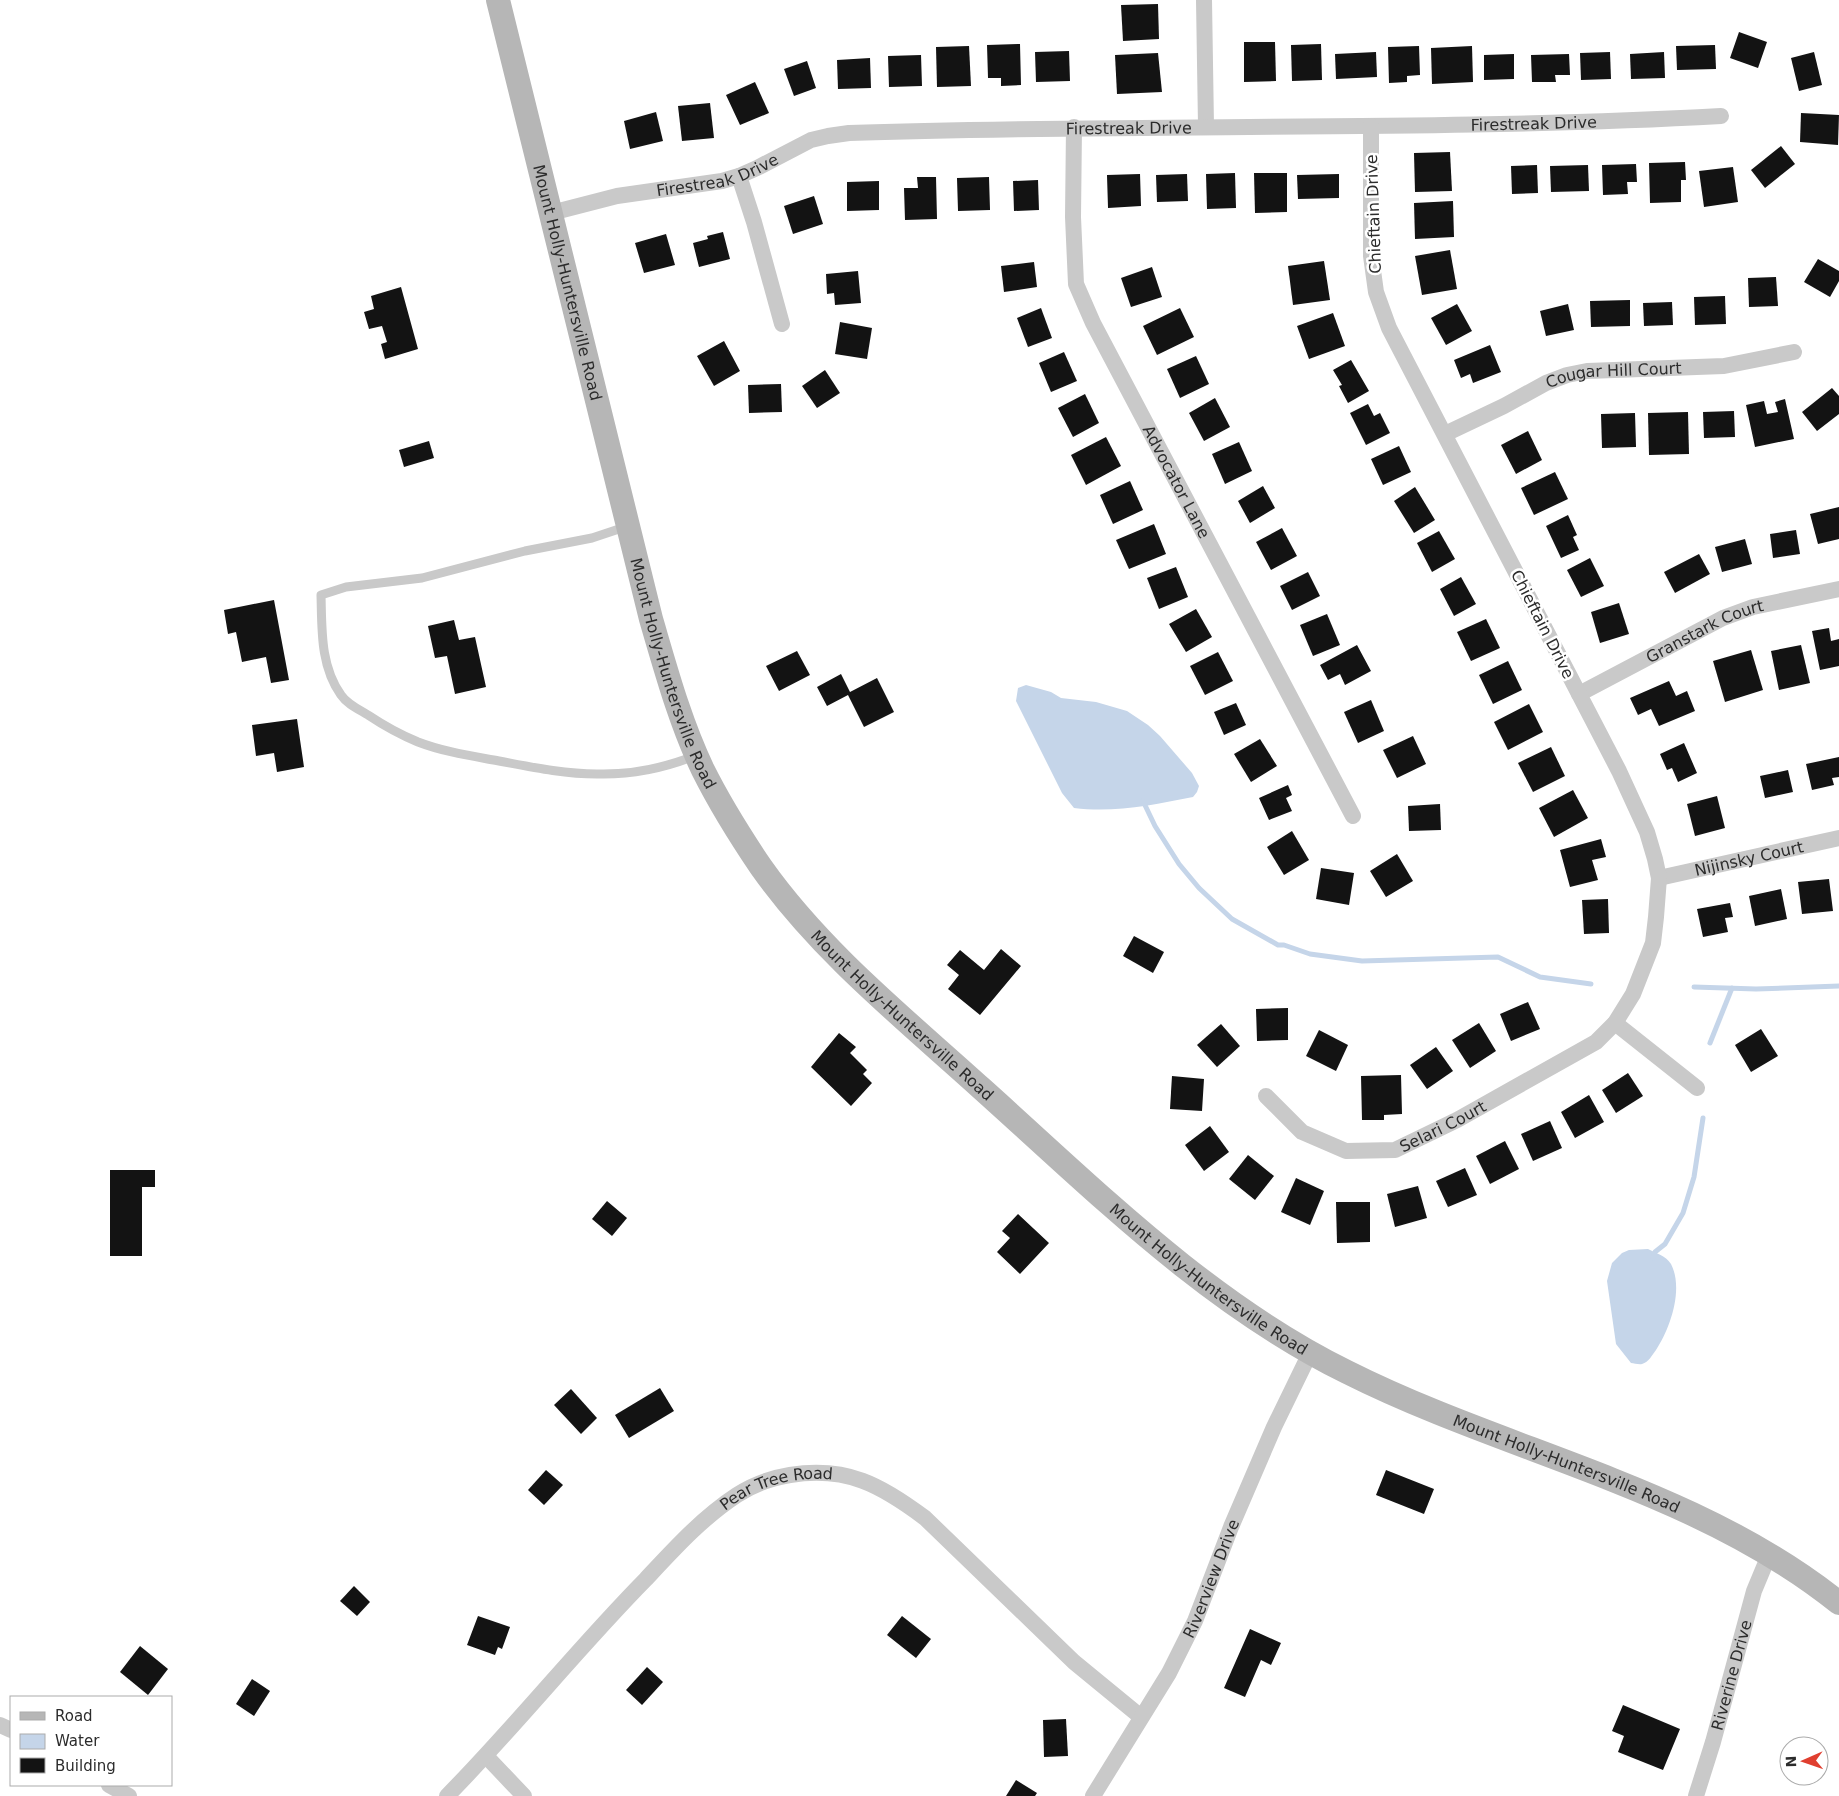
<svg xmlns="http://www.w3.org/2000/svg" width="1839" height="1796" font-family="'DejaVu Sans',sans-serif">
<rect width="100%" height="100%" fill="#fff"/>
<g fill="#c5d5e9">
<path d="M1026 685 1051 692 1061 698 1096 702 1127 711 1148 725 1160 736 1192 773 1199 786 1197 792 1193 797C1153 805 1114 813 1074 808L1062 793 1016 701 1018 688Z"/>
<path d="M1648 1249C1656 1253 1666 1256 1671 1264 1684 1289 1670 1329 1656 1350 1652 1355 1649 1362 1642 1364 1639 1365 1634 1363 1631 1363L1616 1344 1607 1281 1612 1263 1622 1253 1629 1250Z"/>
</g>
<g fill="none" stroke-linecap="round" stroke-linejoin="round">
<g stroke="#c5d5e9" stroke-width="5">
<path d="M1143 801 1155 826 1179 864 1199 888 1232 919 1278 945H1284L1310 954 1362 961 1498 957 1540 977 1591 984"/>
<path d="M1694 987 1756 989 1839 986"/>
<path d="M1710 1043 1732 988"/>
<path d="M1653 1258 1655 1252 1665 1244 1683 1213 1694 1177 1703 1118"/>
</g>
</g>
<g fill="#131313">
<path d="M1158 4 1159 39 1123 41 1121 5Z"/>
<path d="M1739 32 1767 42 1758 68 1730 58Z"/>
<path d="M1244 42H1275L1276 81 1244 82Z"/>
<path d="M1020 44 1021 85 1001 86V78H988L987 45Z"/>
<path d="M1321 44 1322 80 1292 81 1291 45Z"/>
<path d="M1715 45 1716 69 1677 70 1676 46Z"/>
<path d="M969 46 971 86 937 87 936 47Z"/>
<path d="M1419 46 1420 75 1407 76V82L1389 83 1388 47Z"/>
<path d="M1472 46 1473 82 1432 84 1431 48Z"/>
<path d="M1069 51 1070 81 1036 82 1035 52Z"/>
<path d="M1376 52 1377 77 1336 79 1335 54Z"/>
<path d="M1610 52 1611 79 1581 80 1580 53Z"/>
<path d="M1664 52 1665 78 1631 79 1630 54Z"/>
<path d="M1814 52 1822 85 1799 91 1791 58Z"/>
<path d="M1158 53 1162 92 1117 94 1115 55Z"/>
<path d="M1514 54V79L1484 80V55Z"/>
<path d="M1569 54 1570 75H1555L1556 82H1532L1531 55Z"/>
<path d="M921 55 922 86 889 87 888 56Z"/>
<path d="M870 58 871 88 838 89 837 60Z"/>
<path d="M807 61 816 88 794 96 784 69Z"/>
<path d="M755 82 769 113 740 125 726 95Z"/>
<path d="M710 103 714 138 682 141 678 106Z"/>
<path d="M656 112 663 141 630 149 624 121Z"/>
<path d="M1801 113 1839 115 1838 145 1800 142Z"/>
<path d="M1781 146 1795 164 1765 188 1751 170Z"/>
<path d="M1450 152 1452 191 1415 192 1414 153Z"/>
<path d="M1685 162 1686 180H1681V202L1650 203 1649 163Z"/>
<path d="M1636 164 1637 182H1627L1628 194 1603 195 1602 165Z"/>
<path d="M1537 165 1538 193 1512 194 1511 166Z"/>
<path d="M1588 165 1589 191 1551 192 1550 166Z"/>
<path d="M1733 167 1738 202 1704 207 1699 171Z"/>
<path d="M1235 173 1236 208 1207 209 1206 174Z"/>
<path d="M1254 173H1287V212L1255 213Z"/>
<path d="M1140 174 1141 206 1108 208 1107 175Z"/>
<path d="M1187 174 1188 201 1157 202 1156 175Z"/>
<path d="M1339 174V198L1298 199 1297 175Z"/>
<path d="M917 177H936L937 219 905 220 904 188H918Z"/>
<path d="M989 177 990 210 958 211 957 178Z"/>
<path d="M1038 180 1039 210 1014 211 1013 181Z"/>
<path d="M879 181V210L847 211V182Z"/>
<path d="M814 196 823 224 793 234 784 206Z"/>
<path d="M1453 201 1454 237 1415 239 1414 203Z"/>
<path d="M723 232 730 259 699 267 693 243 708 239 707 236Z"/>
<path d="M666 234 675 265 644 273 635 243Z"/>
<path d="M1450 250 1457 289 1422 295 1415 256Z"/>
<path d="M1818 259 1839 271V281L1830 297 1804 282Z"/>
<path d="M1324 261 1330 300 1293 305 1288 266Z"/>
<path d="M1034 262 1037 287 1004 292 1001 266Z"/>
<path d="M1152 267 1162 297 1131 307 1121 278Z"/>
<path d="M858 271 861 303 835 305 834 293 827 294 826 274Z"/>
<path d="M1776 277 1778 306 1749 307 1748 278Z"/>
<path d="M401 287 418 349 385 359 381 344 387 342 382 326 369 329 364 312 374 309 371 296Z"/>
<path d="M1725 296 1726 324 1695 325 1694 297Z"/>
<path d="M1630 300V326L1591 327 1590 301Z"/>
<path d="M1672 302 1673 325 1644 326 1643 303Z"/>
<path d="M1457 304 1472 331 1446 345 1431 318Z"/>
<path d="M1568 304 1574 330 1546 336 1540 311Z"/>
<path d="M1041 308 1052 338 1028 347 1017 318Z"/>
<path d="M1180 308 1194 337 1157 355 1143 326Z"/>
<path d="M1333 313 1345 346 1309 359 1297 326Z"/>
<path d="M840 322 872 328 867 359 835 354Z"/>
<path d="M724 341 740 371 714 386 697 356Z"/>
<path d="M1490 345 1501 372 1473 383 1470 374 1461 378 1454 360Z"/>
<path d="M1064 352 1077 381 1051 392 1039 363Z"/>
<path d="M1196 356 1209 384 1180 398 1167 369Z"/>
<path d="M1351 360 1369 391 1348 403 1339 386 1342 385 1333 370Z"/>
<path d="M825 370 840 393 817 408 802 386Z"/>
<path d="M781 384 782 412 749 413 748 385Z"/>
<path d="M1832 388 1839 396V414L1817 431 1802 412Z"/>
<path d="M1085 394 1099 423 1073 437 1058 408Z"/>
<path d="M1215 398 1230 427 1204 441 1189 413Z"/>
<path d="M1785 399 1794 439 1755 447 1746 405 1764 401 1767 414 1778 412 1775 402Z"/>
<path d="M1368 404 1374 416 1380 413 1390 433 1366 445 1350 413Z"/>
<path d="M1734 411 1735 437 1704 438 1703 412Z"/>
<path d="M1688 412 1689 454 1649 455 1648 413Z"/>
<path d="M1635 413 1636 447 1602 448 1601 414Z"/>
<path d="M1528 431 1542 460 1516 474 1501 445Z"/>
<path d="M1106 437 1121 466 1086 485 1071 455Z"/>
<path d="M429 441 434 458 404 467 399 450Z"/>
<path d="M1239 442 1252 471 1225 484 1212 454Z"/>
<path d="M1399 446 1411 472 1383 485 1371 459Z"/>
<path d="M1555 472 1568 499 1534 515 1521 488Z"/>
<path d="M1130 481 1143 510 1113 524 1100 495Z"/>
<path d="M1263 486 1275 508 1250 523 1238 501Z"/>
<path d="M1415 487 1435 520 1414 533 1394 501Z"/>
<path d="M1839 507V539L1818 544 1810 514Z"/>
<path d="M1568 515 1577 535 1573 537 1579 550 1561 558 1546 526Z"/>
<path d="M1154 524 1166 554 1129 569 1116 540Z"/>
<path d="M1282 528 1297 556 1271 570 1256 542Z"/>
<path d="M1796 530 1800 554 1773 558 1770 534Z"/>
<path d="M1439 531 1455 559 1432 572 1417 543Z"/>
<path d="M1745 539 1752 564 1722 572 1715 547Z"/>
<path d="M1699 554 1710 574 1675 593 1664 572Z"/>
<path d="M1590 558 1604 586 1581 597 1567 570Z"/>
<path d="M1176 567 1188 597 1159 609 1147 578Z"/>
<path d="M1308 572 1320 596 1292 610 1280 586Z"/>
<path d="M1461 577 1476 604 1454 616 1440 589Z"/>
<path d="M274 600 289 680 271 683 266 657 242 662 236 632 228 634 224 610Z"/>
<path d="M1619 603 1629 634 1600 643 1591 612Z"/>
<path d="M1196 609 1212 637 1186 652 1169 624Z"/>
<path d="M1327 614 1340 645 1313 656 1300 625Z"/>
<path d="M1486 619 1500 648 1471 661 1457 632Z"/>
<path d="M454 620 459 640 475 637 486 687 455 694 447 656 435 658 428 626Z"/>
<path d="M1829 628 1831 641 1839 639V666L1820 670 1812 631Z"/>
<path d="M1357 645 1371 671 1345 685 1340 674 1328 680 1320 665Z"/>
<path d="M1801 645 1810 683 1779 690 1771 651Z"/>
<path d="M1751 650 1763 690 1725 702 1713 661Z"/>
<path d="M797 651 810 675 779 691 766 666Z"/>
<path d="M1218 652 1233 681 1205 695 1190 666Z"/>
<path d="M1508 661 1522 690 1493 704 1479 675Z"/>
<path d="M841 674 850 692 877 678 894 712 864 727 848 695 827 706 817 687Z"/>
<path d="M1669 681 1676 696 1687 691 1695 711 1659 726 1651 709 1638 715 1630 698Z"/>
<path d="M1371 700 1384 731 1358 743 1344 712Z"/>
<path d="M1236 703 1246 725 1224 735 1214 712Z"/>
<path d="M1529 704 1543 732 1508 750 1494 722Z"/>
<path d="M297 719 304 767 277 772 274 753 256 756 252 725Z"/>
<path d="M1413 736 1426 764 1397 778 1383 750Z"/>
<path d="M1260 739 1277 766 1251 782 1234 754Z"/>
<path d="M1684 743 1697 773 1678 782 1672 768 1667 770 1660 754Z"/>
<path d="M1551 747 1565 776 1533 792 1518 763Z"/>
<path d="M1839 757V777L1832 778 1834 785 1812 790 1806 764Z"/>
<path d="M1788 770 1793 792 1765 798 1760 776Z"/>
<path d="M1288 785 1292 795 1286 798 1292 811 1269 820 1259 798Z"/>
<path d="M1573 790 1588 818 1554 837 1539 808Z"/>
<path d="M1717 796 1725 828 1695 836 1687 804Z"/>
<path d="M1440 804 1441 830 1409 831 1408 806Z"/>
<path d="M1292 831 1309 860 1284 875 1267 847Z"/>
<path d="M1601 839 1606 857 1592 860 1598 880 1570 887 1560 850Z"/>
<path d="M1397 854 1413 881 1386 897 1370 871Z"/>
<path d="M1321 868 1354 873 1349 905 1316 899Z"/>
<path d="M1829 879 1833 911 1802 914 1798 882Z"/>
<path d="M1781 889 1787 919 1755 926 1749 896Z"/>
<path d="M1608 899 1609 933 1584 934 1582 900Z"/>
<path d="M1730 903 1733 917 1725 918 1728 932 1703 937 1697 909Z"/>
<path d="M1134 936 1164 952 1153 973 1123 956Z"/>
<path d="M1001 949 1021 966 980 1015 948 989 959 975 947 965 960 950 984 970Z"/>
<path d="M1528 1002 1540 1029 1511 1041 1500 1014Z"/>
<path d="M1288 1008V1040L1257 1041 1256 1009Z"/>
<path d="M1479 1023 1496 1051 1470 1068 1452 1040Z"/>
<path d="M1221 1024 1240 1046 1217 1067 1197 1045Z"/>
<path d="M1761 1029 1778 1056 1751 1072 1735 1045Z"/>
<path d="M1319 1030 1348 1045 1336 1071 1306 1056Z"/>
<path d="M839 1033 856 1047 850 1053 867 1070 863 1074 872 1083 851 1106 811 1067Z"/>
<path d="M1436 1047 1453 1071 1427 1089 1410 1065Z"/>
<path d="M1628 1073 1643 1096 1616 1113 1602 1090Z"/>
<path d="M1401 1075 1402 1114 1384 1115V1120H1362L1361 1076Z"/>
<path d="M1172 1076 1204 1079 1202 1111 1170 1109Z"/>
<path d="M1589 1095 1604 1122 1575 1138 1561 1112Z"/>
<path d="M1550 1121 1562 1148 1533 1161 1521 1134Z"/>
<path d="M1210 1126 1229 1152 1204 1171 1185 1145Z"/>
<path d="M1505 1141 1519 1169 1490 1184 1476 1156Z"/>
<path d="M1248 1155 1274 1176 1255 1200 1229 1179Z"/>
<path d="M1465 1168 1477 1195 1448 1207 1436 1181Z"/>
<path d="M110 1170H155V1187H142V1256H110Z"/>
<path d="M1296 1178 1324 1191 1310 1225 1281 1212Z"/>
<path d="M1418 1186 1427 1218 1395 1227 1387 1194Z"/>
<path d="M607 1201 627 1218 612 1236 592 1219Z"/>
<path d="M1336 1202H1370V1242L1337 1243Z"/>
<path d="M1018 1214 1049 1243 1020 1274 997 1252 1010 1238 1002 1231Z"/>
<path d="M660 1388 674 1411 629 1438 615 1415Z"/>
<path d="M571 1389 597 1418 581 1434 554 1405Z"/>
<path d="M546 1470 563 1485 544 1505 528 1490Z"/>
<path d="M1386 1470 1434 1489 1424 1514 1376 1495Z"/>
<path d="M354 1586 370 1602 357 1616 340 1601Z"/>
<path d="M478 1616 510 1627 502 1649 498 1647 495 1655 467 1645Z"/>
<path d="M902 1616 931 1639 916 1658 887 1635Z"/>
<path d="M1250 1629 1281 1643 1271 1665 1261 1660 1245 1697 1224 1688Z"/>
<path d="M140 1646 168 1669 148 1695 120 1672Z"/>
<path d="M647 1667 663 1682 642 1705 626 1690Z"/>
<path d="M252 1679 270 1691 254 1716 236 1704Z"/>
<path d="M1623 1705 1680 1729 1663 1770 1618 1752 1624 1736 1612 1731Z"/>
<path d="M1066 1719 1068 1756 1044 1757 1043 1720Z"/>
<path d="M1016 1780 1037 1793 1035 1796H1006Z"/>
</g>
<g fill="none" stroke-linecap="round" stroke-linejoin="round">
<path stroke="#c9c9c9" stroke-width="9" d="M628 526 592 538 525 551 422 578 346 587 321 595C322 628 320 666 341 695 347 704 358 709 368 715 383 725 401 735 418 742 444 752 472 756 499 761 531 767 564 774 597 774 631 775 665 768 697 755"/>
<g stroke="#c9c9c9" stroke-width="16">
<path d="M1204 0 1206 126"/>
<path id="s1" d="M1074 127 1073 217 1076 284 1093 323 1353 816"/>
<path d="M739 176 754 222 782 324"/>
<path id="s2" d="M551 213 617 196 722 181 739 176 757 168 811 140 828 136 849 133C1140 123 1431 132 1721 116"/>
<path id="s3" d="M1445 434 1504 406 1546 383 1567 375 1587 371 1724 366 1794 352"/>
<path id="s4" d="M1579 694 1723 618 1753 607 1839 589"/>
<path id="s5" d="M1659 878 1839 838"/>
<path d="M1615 1023 1697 1088"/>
<path id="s6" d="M1266 1096 1302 1132 1346 1151 1395 1150 1457 1120 1596 1042 1615 1023 1633 994 1653 943 1656 917 1659 878 1655 859 1647 832 1619 771 1389 328 1376 292 1371 256V126"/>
<path d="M0 1725 11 1730"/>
<path d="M486 1756 524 1796"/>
<path d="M109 1785 129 1796"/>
<path id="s7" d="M447 1796C516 1726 577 1649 646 1579 674 1549 702 1518 737 1495 752 1485 772 1478 790 1475 847 1466 881 1485 925 1518L1074 1662 1141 1717"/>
<path id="s8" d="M1093 1796 1169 1673 1195 1621 1231 1527 1274 1427 1310 1353"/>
<path id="s9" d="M1696 1796 1713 1742 1754 1591 1769 1555"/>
</g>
<path stroke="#b6b6b6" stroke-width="24" id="s10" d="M498 0 651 619C666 670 680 722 703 770 720 804 740 836 761 867 821 952 905 1019 981 1088 1096 1191 1207 1303 1347 1372 1508 1453 1696 1488 1839 1603"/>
</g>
<g text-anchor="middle" stroke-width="5" stroke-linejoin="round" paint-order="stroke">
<g font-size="16" fill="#2c2c2c" stroke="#fff">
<text dy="6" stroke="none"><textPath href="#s2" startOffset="996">Firestreak Drive</textPath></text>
<text dy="6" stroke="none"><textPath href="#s2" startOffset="591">Firestreak Drive</textPath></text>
<text dy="6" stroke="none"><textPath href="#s2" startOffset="171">Firestreak Drive</textPath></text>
<text transform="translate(1373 214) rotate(-92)" y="6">Chieftain Drive</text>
<text dy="6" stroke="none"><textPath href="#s10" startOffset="291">Mount Holly-Huntersville Road</textPath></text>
<text dy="6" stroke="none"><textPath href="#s3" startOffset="182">Cougar Hill Court</textPath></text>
<text dy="6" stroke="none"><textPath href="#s1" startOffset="379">Advocator Lane</textPath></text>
<text transform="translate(1543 624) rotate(63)" y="6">Chieftain Drive</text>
<text dy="6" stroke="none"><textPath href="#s4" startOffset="141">Granstark Court</textPath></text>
<text dy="6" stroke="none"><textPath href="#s10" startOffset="696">Mount Holly-Huntersville Road</textPath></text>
<text dy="6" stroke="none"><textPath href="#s5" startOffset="92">Nijinsky Court</textPath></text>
<text dy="6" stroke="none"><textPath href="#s10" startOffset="1116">Mount Holly-Huntersville Road</textPath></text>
<text dy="6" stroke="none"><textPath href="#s6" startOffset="201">Selari Court</textPath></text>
<text dy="6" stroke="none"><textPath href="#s10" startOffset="1521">Mount Holly-Huntersville Road</textPath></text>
<text dy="6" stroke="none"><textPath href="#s10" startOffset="1926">Mount Holly-Huntersville Road</textPath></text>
<text dy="6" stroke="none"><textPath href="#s7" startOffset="459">Pear Tree Road</textPath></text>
<text dy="6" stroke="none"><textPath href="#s8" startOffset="248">Riverview Drive</textPath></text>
<text dy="6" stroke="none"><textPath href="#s9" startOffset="126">Riverine Drive</textPath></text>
</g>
</g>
<rect x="10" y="1696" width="162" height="90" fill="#ffffff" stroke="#ababab"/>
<rect x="20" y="1712" width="25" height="8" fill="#b6b6b6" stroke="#ababab"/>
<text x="55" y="1721" font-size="15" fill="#2c2c2c">Road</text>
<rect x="20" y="1734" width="25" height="15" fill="#c5d5e9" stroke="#ababab"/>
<text x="55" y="1746" font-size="15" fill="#2c2c2c">Water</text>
<rect x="20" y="1758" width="25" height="15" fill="#131313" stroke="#ababab"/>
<text x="55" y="1771" font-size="15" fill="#2c2c2c">Building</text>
<g transform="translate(1804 1761) rotate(268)"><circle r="24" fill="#ffffff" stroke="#ababab"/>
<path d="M0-4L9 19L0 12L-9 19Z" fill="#e03f30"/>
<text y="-8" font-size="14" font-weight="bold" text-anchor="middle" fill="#2c2c2c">N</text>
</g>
</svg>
